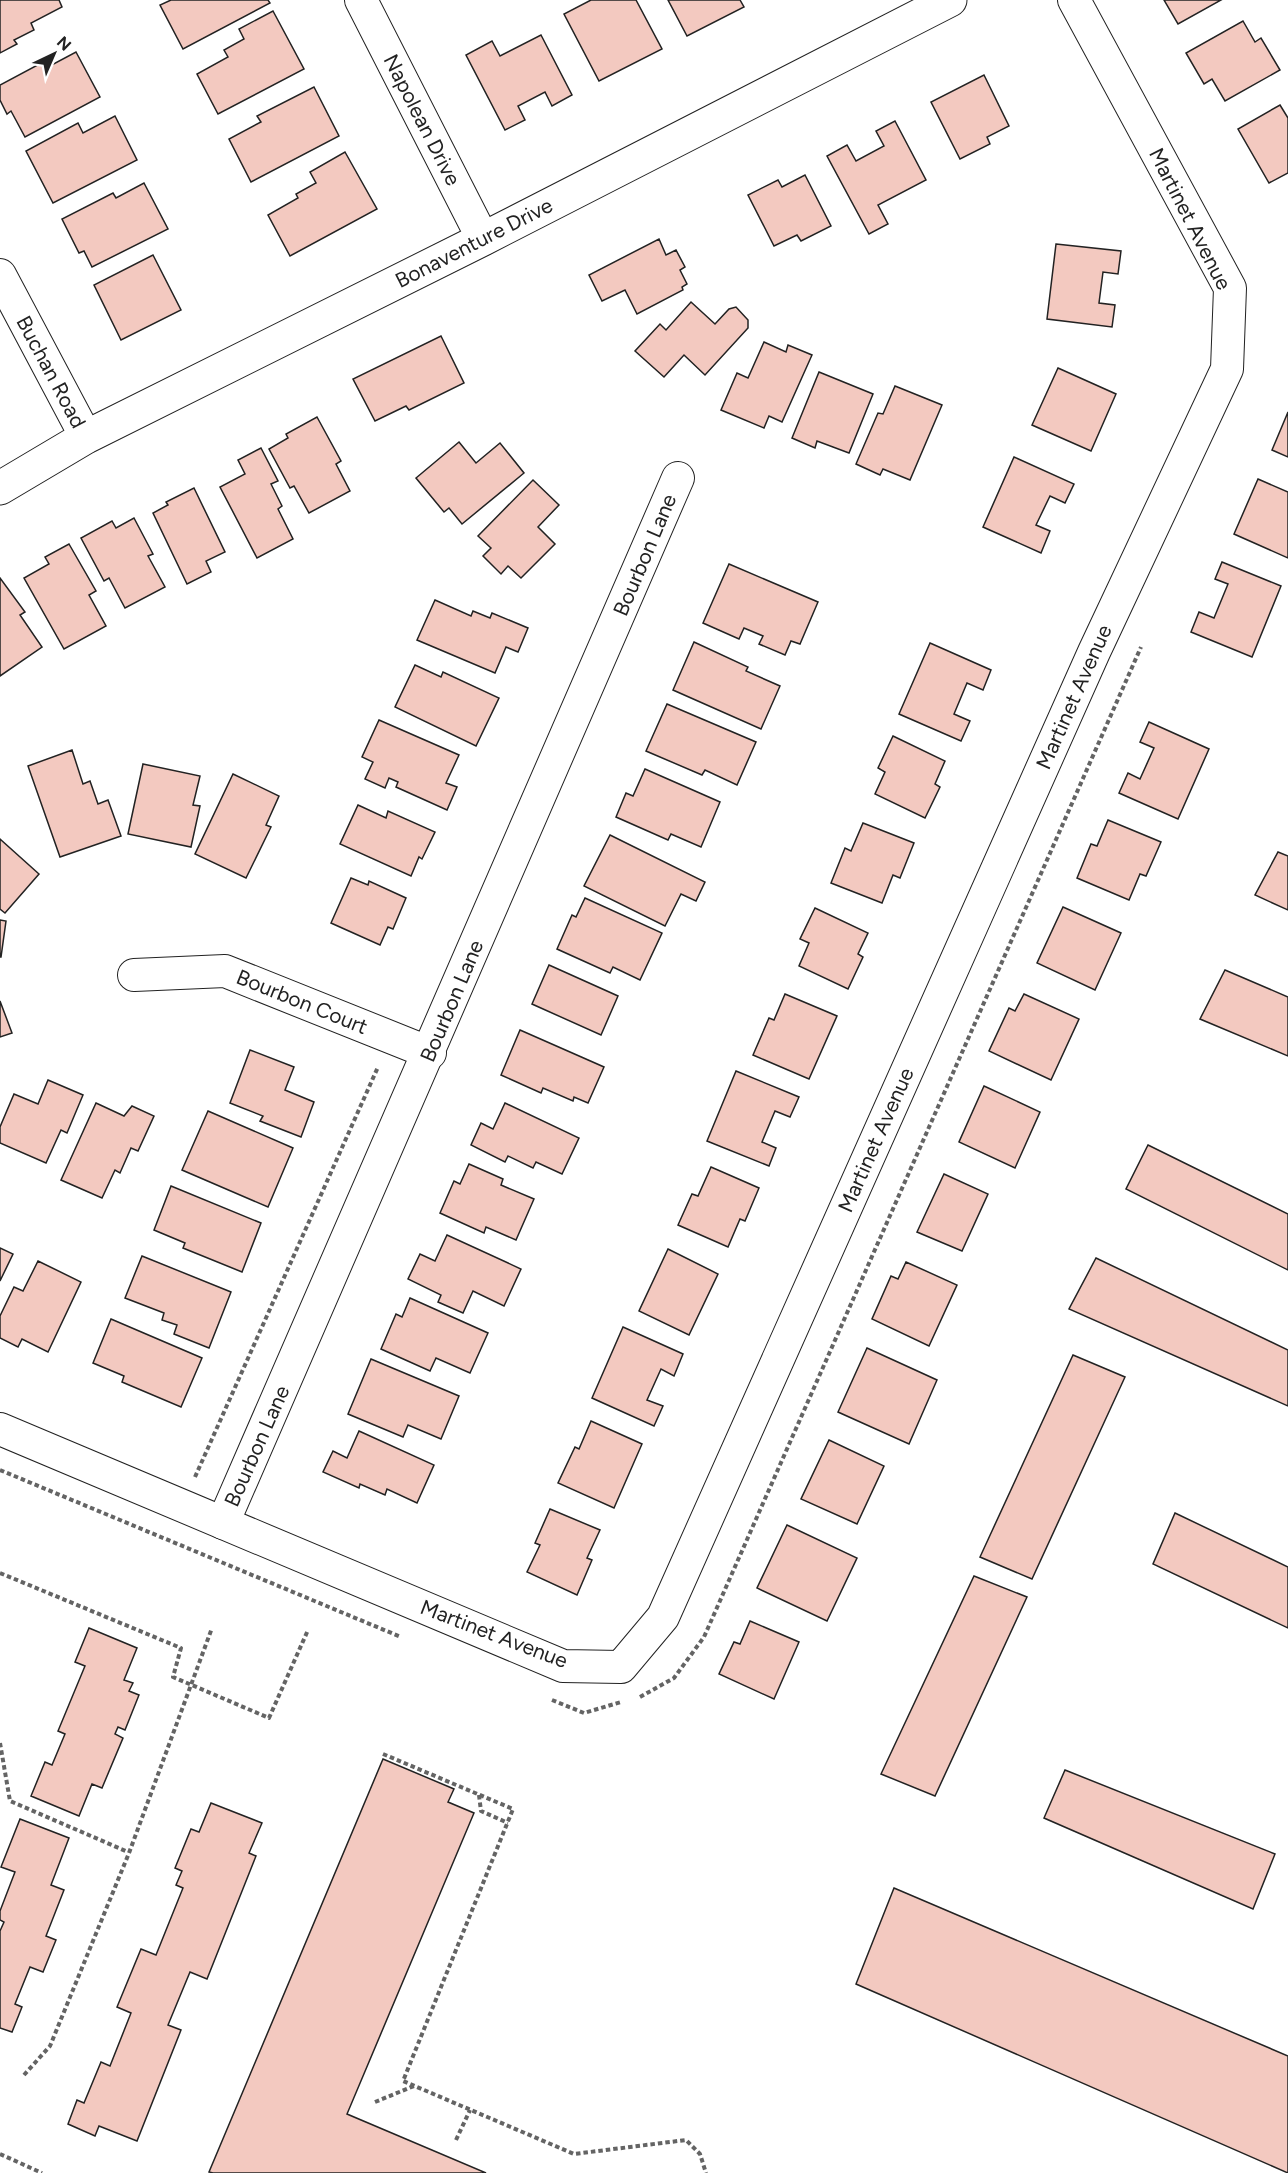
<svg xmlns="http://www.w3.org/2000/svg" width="1288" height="2173" font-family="Figtree,sans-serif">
<rect width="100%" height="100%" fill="#fff"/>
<g fill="#f3c9c0" stroke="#222" stroke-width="1.5">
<path d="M0 0H59L62 7 31 23 34 30 14 40 17 44 0 53Z"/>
<path d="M171 0H268L270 3 183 49 160 5Z"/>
<path d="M591 0H636L662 49 599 81 564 14Z"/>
<path d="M668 0H740L744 7 687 36Z"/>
<path d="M1164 0H1221L1178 24Z"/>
<path d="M273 11 304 69 218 114 197 74 228 57 224 50 244 39 239 29Z"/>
<path d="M1243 21 1255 42 1261 38 1280 70 1225 101 1212 79 1204 84 1186 53Z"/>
<path d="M541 35 572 95 552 106 545 92 518 106 525 120 505 130 466 55 492 41 500 56Z"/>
<path d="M76 52 100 97 25 137 11 111 7 114 0 100V85L45 61 48 67Z"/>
<path d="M984 75 1009 126 987 137 990 144 960 159 931 102Z"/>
<path d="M314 87 339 136 251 182 229 139 261 122 257 116Z"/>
<path d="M1280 105 1288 118V173L1269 183 1238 129Z"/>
<path d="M115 116 137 160 53 203 26 151 78 123 83 133Z"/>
<path d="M895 121 926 180 878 205 888 224 869 234 827 156 847 145 856 161 884 146 876 131Z"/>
<path d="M345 152 377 209 290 256 268 215 298 198 296 194 316 183 310 172Z"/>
<path d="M805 175 831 226 801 241 797 235 774 246 748 195 778 180 782 187Z"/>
<path d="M144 183 168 229 92 267 84 251 79 253 62 219 113 193 116 198Z"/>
<path d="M659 239 666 255 676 250 685 267 680 270 687 284 682 287 683 290 637 314 625 290 602 301 589 275Z"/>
<path d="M1056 244 1121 251 1118 274 1103 272 1099 303 1115 305 1112 327 1047 319Z"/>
<path d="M153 255 181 310 121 340 94 285Z"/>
<path d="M691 302 715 324 729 309 736 307 748 320V328L705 375 684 355 664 377 635 351 660 324 666 330Z"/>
<path d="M441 336 464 383 409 410 406 406 375 421 353 379Z"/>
<path d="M764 342 786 352 788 345 812 355 782 422 769 416 764 428 721 410 737 373 748 378Z"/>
<path d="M1058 368 1116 394 1091 451 1032 425Z"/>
<path d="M819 372 873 394 849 453 817 441 815 448 792 438Z"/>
<path d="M895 386 942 405 910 480 883 469 880 475 856 464 878 413 883 414Z"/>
<path d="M1288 412V457L1272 450Z"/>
<path d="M317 417 341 461 336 464 350 491 309 513 294 486 290 488 269 449 288 438 286 434Z"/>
<path d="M459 442 476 463 500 443 524 473 462 524 449 508 444 512 416 478Z"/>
<path d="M261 448 278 481 271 484 282 506 278 509 293 539 257 558 220 487 245 474 238 460Z"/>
<path d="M1014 457 1074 484 1065 503 1050 496 1036 525 1050 531 1041 553 983 527Z"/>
<path d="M1258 479 1288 492V558L1234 534Z"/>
<path d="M533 480 559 505 538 527 555 544 521 578 508 566 501 574 483 556 491 548 478 536Z"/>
<path d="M194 488 225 552 206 561 211 572 187 584 153 513 168 505 166 502Z"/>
<path d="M134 518 153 554 148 556 165 587 125 608 109 578 104 581 81 538 112 521 116 528Z"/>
<path d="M69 544 96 591 89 595 106 626 64 649 24 578 49 564 45 557Z"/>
<path d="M1222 562 1281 586 1252 657 1191 632 1199 612 1214 618 1228 584 1215 579Z"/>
<path d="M729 564 818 602 800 644 791 641 785 655 759 644 763 636 744 628 739 639 703 623Z"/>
<path d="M0 578 25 612 20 615 42 647 0 676Z"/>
<path d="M435 600 471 616 473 611 490 618 492 613 528 628 518 652 506 647 495 673 417 640Z"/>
<path d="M694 642 748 667 746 671 780 686 761 729 673 690Z"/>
<path d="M930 643 991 670 983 690 967 683 954 714 970 721 961 741 899 714Z"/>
<path d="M415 665 441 677 443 672 499 698 476 746 395 707Z"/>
<path d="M667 704 756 742 737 785 705 770 702 775 646 751Z"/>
<path d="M379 720 459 755 446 783 457 787 447 810 396 787 398 782 389 778 385 788 365 779 373 762 362 757Z"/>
<path d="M1149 722 1209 749 1178 819 1119 793 1128 773 1140 779 1154 748 1140 742Z"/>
<path d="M893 736 945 761 935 784 940 787 925 818 875 794 885 772 878 768Z"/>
<path d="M72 750 83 784 90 781 98 804 108 800 121 836 60 857 28 766Z"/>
<path d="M143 764 200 776 193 805 200 806 191 847 128 834Z"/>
<path d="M645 769 720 802 701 847 671 834 668 840 616 817 626 793 633 796Z"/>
<path d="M233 774 279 796 266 825 271 827 246 878 195 854Z"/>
<path d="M358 805 386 818 388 811 435 832 422 859 419 857 411 876 340 844Z"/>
<path d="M1108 820 1161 842 1146 876 1140 874 1129 900 1077 878 1091 844 1097 846Z"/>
<path d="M863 823 914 843 900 878 893 875 882 903 831 883 845 848 851 851Z"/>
<path d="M610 835 705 882 696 901 681 894 665 926 584 886Z"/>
<path d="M0 839 39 874 5 913 0 909Z"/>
<path d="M1278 852 1288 856V910L1255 895Z"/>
<path d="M351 878 368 885 369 881 406 898 393 929 388 927 380 945 331 923Z"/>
<path d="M585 898 662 933 640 980 613 967 610 973 557 949 572 915 576 917Z"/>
<path d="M1063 907 1121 933 1095 990 1037 963Z"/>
<path d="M815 908 868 933 858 954 863 957 848 989 799 966 809 943 800 939Z"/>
<path d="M0 920 6 921 1 957H0Z"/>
<path d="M549 965 618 996 601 1035 532 1004Z"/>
<path d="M1225 970 1288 997V1056L1200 1019Z"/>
<path d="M785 994 837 1016 809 1079 753 1055 769 1018 774 1020Z"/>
<path d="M1024 994 1079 1019 1051 1080 989 1051 1009 1008 1015 1011Z"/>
<path d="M0 1001 12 1033 0 1037Z"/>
<path d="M520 1030 604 1067 588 1103 574 1097 573 1101 543 1088 541 1093 501 1075Z"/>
<path d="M250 1050 294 1067 285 1090 314 1102 301 1137 260 1121 263 1116 230 1103Z"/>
<path d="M736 1071 799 1097 790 1117 775 1111 762 1142 776 1148 769 1166 707 1141Z"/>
<path d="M48 1080 83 1095 67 1133 61 1130 46 1163 0 1143V1127L14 1094 38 1104Z"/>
<path d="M984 1086 1040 1112 1015 1168 959 1142Z"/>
<path d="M96 1103 124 1116 132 1106 154 1116 138 1151 131 1148 120 1173 115 1170 102 1198 61 1180Z"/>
<path d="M505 1103 579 1138 562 1174 536 1162 533 1168 508 1156 505 1162 471 1145 481 1123 493 1129Z"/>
<path d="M208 1111 293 1148 268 1207 182 1170Z"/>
<path d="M1148 1145 1288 1214V1270L1126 1189Z"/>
<path d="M469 1164 503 1179 501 1185 534 1199 516 1240 486 1227 484 1233 440 1213 454 1181 460 1184Z"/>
<path d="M711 1167 759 1188 745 1221 740 1219 728 1247 678 1225 692 1194 698 1196Z"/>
<path d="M944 1174 988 1194 962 1251 917 1232Z"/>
<path d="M171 1186 261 1223 242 1272 183 1248 185 1243 154 1230Z"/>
<path d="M447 1235 521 1269 504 1306 473 1291 463 1313 438 1302 441 1295 408 1279 420 1254 435 1261Z"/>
<path d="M0 1248 13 1254 0 1281Z"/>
<path d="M668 1249 718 1274 689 1335 639 1311Z"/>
<path d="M142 1256 231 1292 209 1348 174 1334 177 1325 162 1320 164 1313 125 1298Z"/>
<path d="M1096 1258 1288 1350V1406L1069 1309Z"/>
<path d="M38 1261 81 1282 48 1352 22 1339 18 1347 0 1338V1316L14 1287 23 1291Z"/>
<path d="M906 1262 957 1285 929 1346 872 1319 891 1276 898 1279Z"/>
<path d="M410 1298 488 1333 470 1373 436 1358 430 1371 381 1349 396 1314 402 1317Z"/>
<path d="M111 1319 202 1358 181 1407 122 1382 124 1376 93 1363Z"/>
<path d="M623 1327 683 1354 674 1376 661 1369 647 1400 663 1406 654 1426 592 1398Z"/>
<path d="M867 1348 937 1380 909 1444 838 1412Z"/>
<path d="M1073 1355 1125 1377 1032 1579 980 1557Z"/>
<path d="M371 1359 459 1396 441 1439 408 1425 403 1437 348 1414Z"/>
<path d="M591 1421 642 1444 614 1508 558 1483 575 1447 579 1449Z"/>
<path d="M359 1431 434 1465 417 1503 387 1489 385 1495 360 1484 359 1488 323 1472 333 1451 347 1458Z"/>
<path d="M829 1440 884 1466 857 1524 801 1499Z"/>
<path d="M550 1509 600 1530 587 1558 592 1560 577 1595 527 1572 540 1545 535 1543Z"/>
<path d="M1175 1513 1288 1567V1628L1153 1564Z"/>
<path d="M787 1525 857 1558 827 1621 757 1588Z"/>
<path d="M974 1576 1027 1597 935 1796 881 1774Z"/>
<path d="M750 1621 799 1642 774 1699 719 1674 734 1642 740 1644Z"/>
<path d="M89 1628 137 1648 124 1680 133 1683 129 1691 139 1695 125 1730 118 1727 115 1734 123 1738 102 1788 92 1784 79 1816 31 1796 45 1762 52 1765 65 1734 58 1731 85 1666 75 1662Z"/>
<path d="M383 1759 454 1789 448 1802 474 1813 347 2114 486 2173H213L209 2172Z"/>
<path d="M1065 1770 1275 1854 1253 1909 1044 1818Z"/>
<path d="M211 1803 262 1823 249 1853 256 1856 207 1979 190 1972 168 2025 181 2030 137 2141 99 2126 95 2136 68 2124 77 2100 84 2103 101 2062 110 2066 131 2013 117 2007 141 1949 156 1955 183 1888 176 1885 182 1871 175 1868 191 1829 199 1832Z"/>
<path d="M20 1819 69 1838 51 1885 64 1890 46 1936 56 1940 43 1972 30 1967 15 2004 22 2007 12 2032 0 2028V1931L4 1922 0 1920V1911L15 1872 1 1867Z"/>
<path d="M894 1888 1288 2056V2173L856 1984Z"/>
</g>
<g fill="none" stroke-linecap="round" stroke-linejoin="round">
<g stroke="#222" stroke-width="34">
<g id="minor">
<path d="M361 0 483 239"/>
<path d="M0 275 86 437"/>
<path d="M134 975 225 971 430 1053"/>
<path d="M0 1429 563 1666 621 1667 663 1617 1094 652 1227 369 1230 288 1074 0"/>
<path d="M223 1523 678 478"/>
</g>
</g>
<g stroke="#222" stroke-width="35">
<path id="tertiary" d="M0 488 86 437 483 239 950 0"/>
</g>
<g stroke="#646464" stroke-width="4" stroke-dasharray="4.5 3" stroke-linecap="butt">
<path d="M0 1470 401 1637"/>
<path d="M195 1477 378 1067"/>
<path d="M0 1573 181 1648 173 1677 269 1718 308 1630"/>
<path d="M640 1697 674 1678 704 1637 1141 647"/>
<path d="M552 1700 584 1713 621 1702"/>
<path d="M0 1743 10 1801 128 1852"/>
<path d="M383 1754 513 1809 403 2081 574 2154 686 2140 700 2154 706 2173"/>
<path d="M479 1795 481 1811 508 1823"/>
<path d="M24 2075 50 2046 129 1853 212 1628"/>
<path d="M375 2102 414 2086"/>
<path d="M456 2140 470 2110"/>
<path d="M0 2154 42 2173"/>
</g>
<use href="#minor" stroke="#fff" stroke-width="32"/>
<use href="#tertiary" stroke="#fff" stroke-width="33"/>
</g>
<g text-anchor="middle" stroke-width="4.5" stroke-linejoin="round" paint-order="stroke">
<g font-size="21" fill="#222" stroke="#fff">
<text transform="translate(422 120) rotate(63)" y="7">Napolean Drive</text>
<text transform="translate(1190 219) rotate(63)" y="7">Martinet Avenue</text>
<text transform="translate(474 243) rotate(-27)" y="7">Bonaventure Drive</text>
<text transform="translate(51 372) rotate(62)" y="7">Buchan Road</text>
<text transform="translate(645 555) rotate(-67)" y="7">Bourbon Lane</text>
<text transform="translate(1074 697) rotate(-66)" y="7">Martinet Avenue</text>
<text transform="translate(452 1001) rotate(-67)" y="7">Bourbon Lane</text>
<text transform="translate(302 1002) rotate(22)" y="7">Bourbon Court</text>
<text transform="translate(876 1140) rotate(-66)" y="7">Martinet Avenue</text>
<text transform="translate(257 1446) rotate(-66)" y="7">Bourbon Lane</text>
<text transform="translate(494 1634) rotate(21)" y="7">Martinet Avenue</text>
</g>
</g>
<g transform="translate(54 54) rotate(44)" stroke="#ffffff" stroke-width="4.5" paint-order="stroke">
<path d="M0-4.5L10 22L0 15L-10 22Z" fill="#222222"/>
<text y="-9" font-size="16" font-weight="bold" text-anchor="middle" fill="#222222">N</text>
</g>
</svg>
